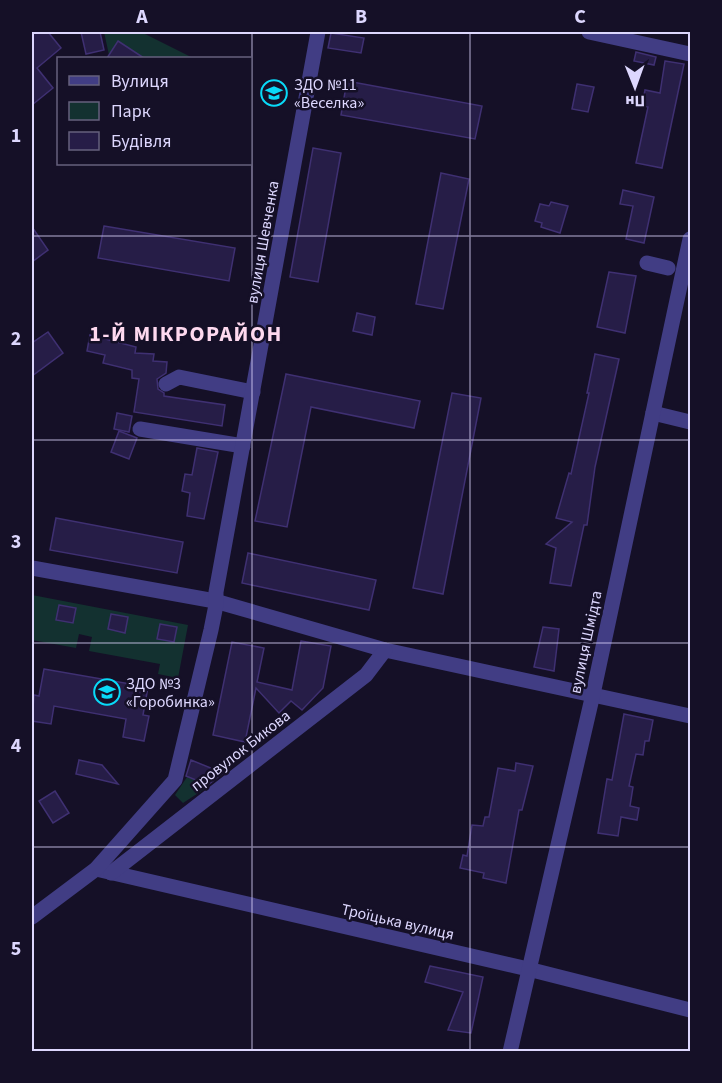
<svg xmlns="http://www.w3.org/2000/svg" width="722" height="1083" font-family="'Source Sans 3',sans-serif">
<rect width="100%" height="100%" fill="#151027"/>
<g fill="#133130">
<path d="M104 32H144L145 34 193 58H115L109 55Z"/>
<path d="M32 595 188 625 178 678 158 674 160 664 89 651 92 637 79 634 76 648 32 640Z"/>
<path d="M187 777 209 786 183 803 175 795Z"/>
</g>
<g fill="#261d47" stroke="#3f3072" stroke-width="1.5">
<path d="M32 32H48L61 48 37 68 53 88 32 105Z"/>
<path d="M81 32H100L104 50 86 54Z"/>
<path d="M331 33 364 38 361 53 328 48Z"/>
<path d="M118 41 144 58H107Z"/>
<path d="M636 52 656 57 654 65 634 61Z"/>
<path d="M665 61 684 64 662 168 636 163 648 107 642 106 645 90 660 93Z"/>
<path d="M347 81 482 106 475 139 341 115Z"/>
<path d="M577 84 594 87 588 112 572 109Z"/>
<path d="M313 148 341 153 318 282 290 277Z"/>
<path d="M441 173 469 179 443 309 416 304Z"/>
<path d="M623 190 654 197 644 243 626 239 633 206 620 204Z"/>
<path d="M551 202 568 206 560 233 541 227 542 223 535 221 540 204 549 206Z"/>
<path d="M104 226 235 248 229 281 98 258Z"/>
<path d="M32 227 48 250 32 262Z"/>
<path d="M609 272 636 276 625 333 597 327Z"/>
<path d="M357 313 375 317 372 335 353 331Z"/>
<path d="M48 332 63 353 32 376V343Z"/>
<path d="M90 335 136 347 135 353 154 354 153 361 167 362 166 373 157 379 158 389 164 393V396L225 405 222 426 134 412 139 379 132 378V370L103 363 105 355 87 351Z"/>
<path d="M595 354 619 359 595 467 587 525H584L571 586 550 583 556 548 546 544 572 522 556 518 569 473 571 474 589 393H587Z"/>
<path d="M286 374 420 401 414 428 311 407 287 527 255 521Z"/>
<path d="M452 393 481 398 443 594 413 588Z"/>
<path d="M117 413 132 416 129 432 114 429Z"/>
<path d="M119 431 137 438 129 459 111 452Z"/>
<path d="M197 448 218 452 204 519 187 516 190 493 182 491 185 474 192 475Z"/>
<path d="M56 518 183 542 177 573 50 550Z"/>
<path d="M248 553 376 580 369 610 242 583Z"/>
<path d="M59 605 76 608 73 623 56 620Z"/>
<path d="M111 614 128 617 125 633 108 629Z"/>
<path d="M160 624 177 627 174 642 157 639Z"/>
<path d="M543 627 559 629 554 671 534 667Z"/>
<path d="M301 641 331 646 323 688 302 710 291 701 279 713 256 688 245 742 213 735 232 642 264 648 257 682 292 690Z"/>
<path d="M44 669 148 687 143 715 149 716 144 741 123 737 126 719 54 706 51 724 32 721 34 695 39 696Z"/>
<path d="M624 714 653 720 649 741H645L643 755 636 754 629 786 633 787 630 806 639 808 637 820 621 817 618 836 598 833 607 779 612 780Z"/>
<path d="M79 760 102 765 118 784 76 774Z"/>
<path d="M191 760 223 773 208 785 186 776Z"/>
<path d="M516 763 533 766 522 810H519L506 883 483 878 484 873 460 868 463 855 467 856 472 825 483 826 485 817H489L498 768 515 771Z"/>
<path d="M55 791 69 813 53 823 39 801Z"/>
<path d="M430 966 483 977 471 1033 448 1030 463 992 425 982Z"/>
</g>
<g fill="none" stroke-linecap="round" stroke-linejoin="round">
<g stroke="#413d84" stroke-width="15">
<path d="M589 32 690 54"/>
<path d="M647 263 668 268"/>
<path d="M166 384 179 377 253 392"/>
<path d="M653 413 690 422"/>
<path d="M140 429 243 446"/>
<path d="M32 568 215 601 385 650 690 716"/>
<path d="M96 869 528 969 690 1010"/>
<path d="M111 873 366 675 385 650"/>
<path d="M32 917 96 869 175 780 211 630 216 605V592L318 32"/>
<path d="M510 1052 593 694 690 239"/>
</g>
</g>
<path fill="none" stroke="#ddd7fe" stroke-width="1.5" stroke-opacity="0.55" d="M252 32V1052M470 32V1052M32 236H690M32 440H690M32 643H690M32 847H690"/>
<defs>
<g id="school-ring" transform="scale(1.35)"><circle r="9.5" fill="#151027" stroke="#09daf8" stroke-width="1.5"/><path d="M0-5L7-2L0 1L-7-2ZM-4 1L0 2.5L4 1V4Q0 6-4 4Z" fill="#09daf8"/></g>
</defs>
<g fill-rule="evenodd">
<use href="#school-ring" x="274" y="93"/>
<use href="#school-ring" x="107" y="692"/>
</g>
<g text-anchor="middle" stroke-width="5" stroke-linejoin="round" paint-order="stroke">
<g font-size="16" fill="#ddd7fe" stroke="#151027" text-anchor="start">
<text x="294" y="90">ЗДО №11<tspan x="294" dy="18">«Веселка»</tspan></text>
<text x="126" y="689">ЗДО №3<tspan x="126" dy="18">«Горобинка»</tspan></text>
</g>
<g font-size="16" fill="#ddd7fe" stroke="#151027">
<text transform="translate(262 242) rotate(-80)" y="6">вулиця Шевченка</text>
<text transform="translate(585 642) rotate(-78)" y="6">вулиця Шмідта</text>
<text transform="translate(240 750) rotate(-38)" y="6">провулок Бикова</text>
<text transform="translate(398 921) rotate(13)" y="6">Троїцька вулиця</text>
</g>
<g font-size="22" font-weight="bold" letter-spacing="1.5" fill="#fed9ef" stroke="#151027">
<text x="186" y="341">1-Й МІКРОРАЙОН</text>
</g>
</g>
<rect width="722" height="1083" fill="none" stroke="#151027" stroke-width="66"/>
<rect x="57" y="57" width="195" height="108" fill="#151027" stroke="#65607d" stroke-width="1.5"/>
<rect x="69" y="76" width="30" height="9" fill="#413d84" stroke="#65607d" stroke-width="1.5"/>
<text x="111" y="87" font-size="18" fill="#ddd7fe">Вулиця</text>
<rect x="69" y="102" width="30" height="18" fill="#133130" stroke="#65607d" stroke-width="1.5"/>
<text x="111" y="117" font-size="18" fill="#ddd7fe">Парк</text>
<rect x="69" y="132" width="30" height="18" fill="#261d47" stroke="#65607d" stroke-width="1.5"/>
<text x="111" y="147" font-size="18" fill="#ddd7fe">Будівля</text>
<g transform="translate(635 87) rotate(179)" stroke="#151027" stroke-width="4.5" paint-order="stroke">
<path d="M0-4.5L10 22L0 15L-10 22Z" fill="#ddd7fe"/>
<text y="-9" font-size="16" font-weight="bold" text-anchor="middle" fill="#ddd7fe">Пн</text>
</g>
<rect x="33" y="33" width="656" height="1017" fill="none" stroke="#ddd7fe" stroke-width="2"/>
<g font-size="20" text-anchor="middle" font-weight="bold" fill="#ddd7fe">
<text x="142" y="23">A</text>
<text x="361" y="23">B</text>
<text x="580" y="23">C</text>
<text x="16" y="142">1</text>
<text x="16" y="345">2</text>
<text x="16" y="548">3</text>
<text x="16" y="752">4</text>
<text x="16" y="955">5</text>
</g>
</svg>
